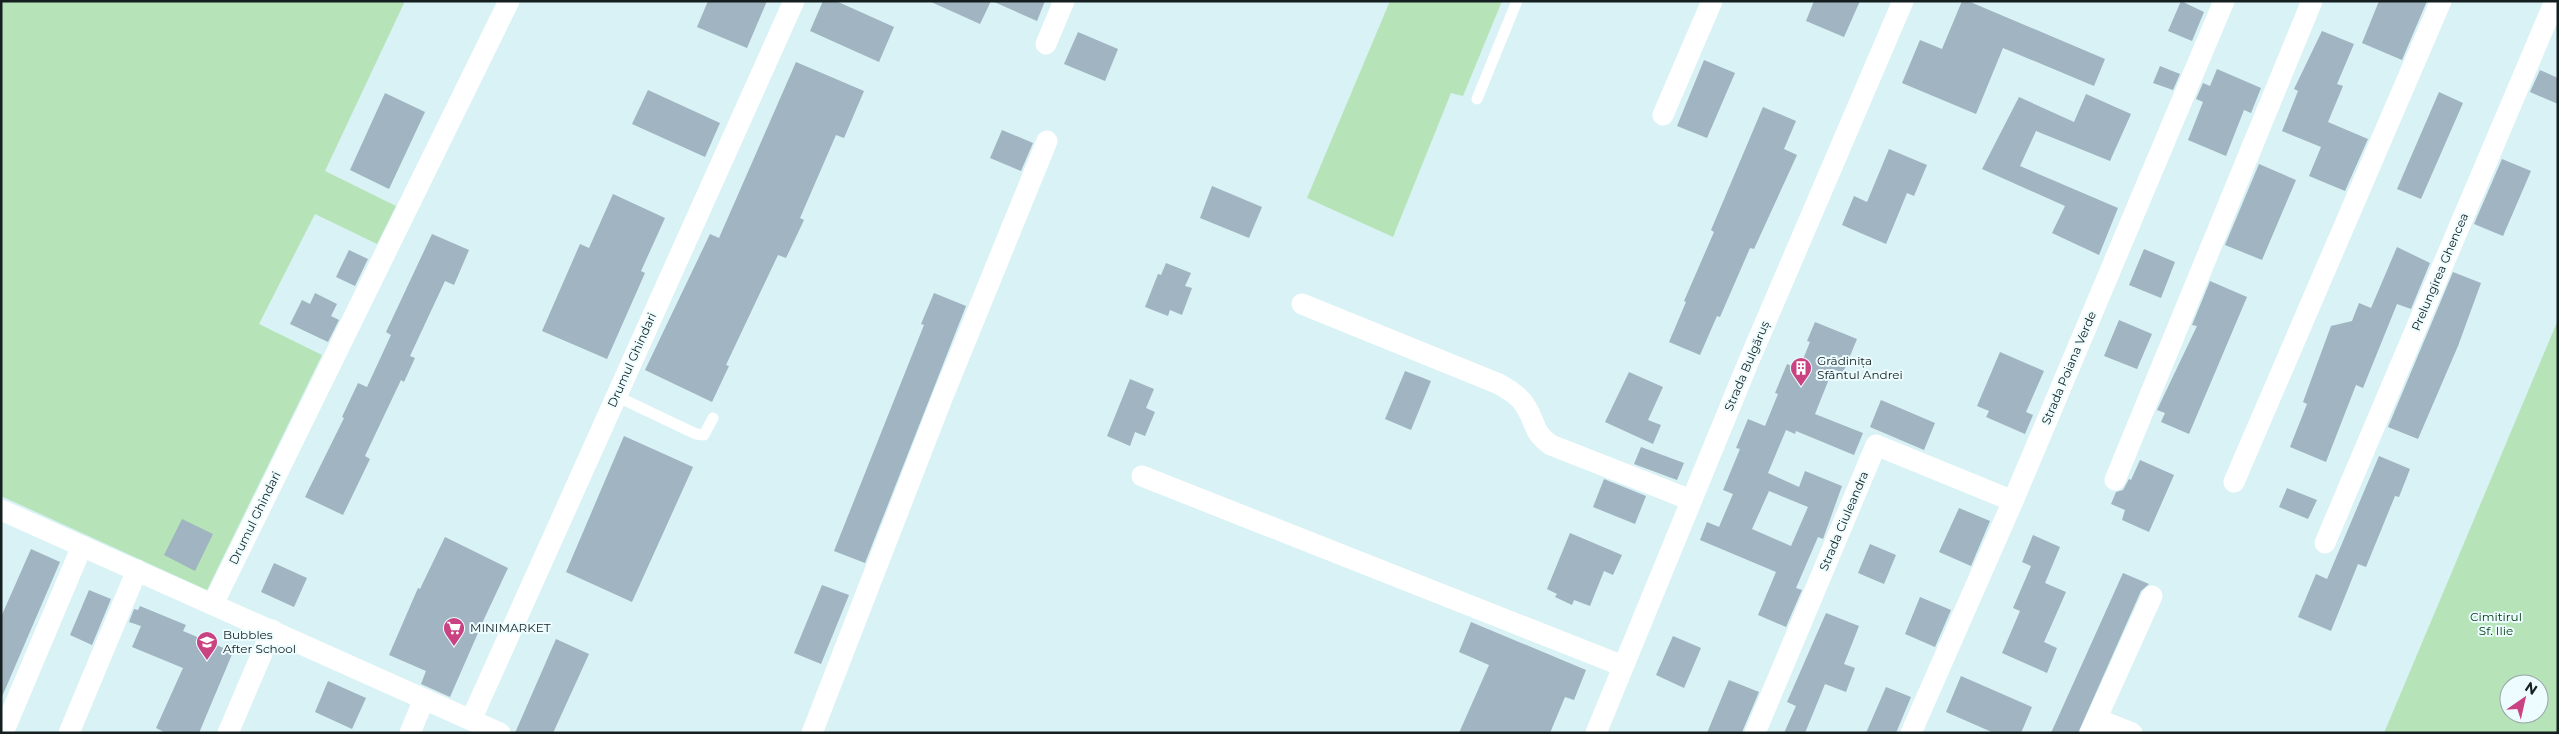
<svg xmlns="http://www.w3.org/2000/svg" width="2559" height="734" font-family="Montserrat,sans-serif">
<rect width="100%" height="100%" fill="#d8f2f5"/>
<g fill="#b6e4b8" fill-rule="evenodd">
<path d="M1 1H405L325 171 396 206 377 244 315 214 259 324 322 355 207 590 1 496Z"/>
<path d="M1390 1H1502L1463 96 1451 93 1393 237 1307 198Z"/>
<path d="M2558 320V733H2384ZM2509 684H2539V714H2509Z"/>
</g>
<g fill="#a1b4c1" fill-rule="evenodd">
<path d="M708 1H767L747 48 697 27Z"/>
<path d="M823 1H836L894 27 879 62 810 31Z"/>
<path d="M929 1H991L980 24Z"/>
<path d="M992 1H1045L1037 21Z"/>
<path d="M1814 1H1860L1844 37 1806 21Z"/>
<path d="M1962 1H1968L2105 59 2094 86 2003 48 1976 114 1902 83 1920 40 1942 49Z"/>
<path d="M2181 1 2204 12 2192 41 2168 31Z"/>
<path d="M2379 1H2427L2402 60 2362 43Z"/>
<path d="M2322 31 2354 44 2337 84 2343 86 2328 122 2368 139 2345 191 2309 176 2321 147 2282 131 2298 91 2294 89Z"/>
<path d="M1078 32 1118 49 1105 81 1064 64Z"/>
<path d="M1704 60 1735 73 1707 138 1677 126Z"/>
<path d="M796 62 864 91 844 138 836 135 800 218 804 220 786 258 778 255 726 365 729 366 712 402 645 370 710 234 719 238Z"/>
<path d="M2160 66 2180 74 2173 90 2153 83Z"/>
<path d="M2217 69 2261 88 2251 113 2244 110 2226 156 2188 140 2203 102 2196 99 2203 83 2210 86Z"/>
<path d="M2540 70 2558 78V104L2530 92Z"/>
<path d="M648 90 720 123 705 157 632 124Z"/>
<path d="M2439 92 2463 103 2421 199 2397 189Z"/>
<path d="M385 93 425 112 389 189 350 170Z"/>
<path d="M2086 94 2131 114 2110 161 2036 131 2020 166 2118 208 2099 255 2052 233 2065 206 1982 169 2019 97 2074 122Z"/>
<path d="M1763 107 1796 121 1784 149 1797 155 1754 249 1750 248 1720 317 1717 316 1700 355 1669 342 1686 302 1684 301 1714 232 1711 230Z"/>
<path d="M1002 130 1033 143 1021 171 990 158Z"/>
<path d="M1889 149 1927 165 1914 196 1907 193 1886 244 1842 225 1854 196 1867 202Z"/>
<path d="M2502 159 2531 171 2503 236 2474 224Z"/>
<path d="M2259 164 2296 180 2262 260 2225 245Z"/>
<path d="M1212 186 1262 207 1249 238 1200 218Z"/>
<path d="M613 194 665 218 641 271 645 273 607 359 542 331 580 244 589 248Z"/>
<path d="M432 234 469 250 454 285 445 281 410 356 415 358 404 382 401 380 365 456 370 459 343 515 305 497 344 418 342 417 358 383 367 387 391 335 386 332Z"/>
<path d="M2397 247 2430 263 2411 309 2397 304 2363 388 2356 385 2326 462 2290 447 2307 404 2303 402 2331 326 2352 321 2359 303 2371 308Z"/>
<path d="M2144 249 2175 262 2161 298 2129 285Z"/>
<path d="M349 250 368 259 355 286 336 277Z"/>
<path d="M1166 263 1191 273 1185 286 1192 288 1182 315 1170 310 1168 316 1145 307 1158 274 1161 275Z"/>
<path d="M2453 272 2481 283 2458 346 2418 439 2388 427Z"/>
<path d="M2210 281 2247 297 2189 434 2161 422 2165 413 2157 410 2197 326 2192 325Z"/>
<path d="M315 293 337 304 331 316 339 320 328 342 290 324 302 300 310 304Z"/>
<path d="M934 293 966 306 865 563 834 551 924 325 921 324Z"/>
<path d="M2119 320 2152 334 2137 369 2104 356Z"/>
<path d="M1815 322 1857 339 1843 373 1833 369 1815 414 1863 433 1854 455 1796 431 1795 434 1786 430 1768 473 1799 487 1805 471 1842 486 1823 539 1818 537 1796 588 1802 590 1786 627 1758 615 1776 572 1700 540 1707 522 1719 527 1733 494 1723 490 1740 449 1736 448 1748 419 1765 426 1778 394 1775 393 1787 364 1799 369 1810 342 1807 341ZM1769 491 1808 507 1791 546 1752 529Z"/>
<path d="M2000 352 2044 371 2026 412 2033 415 2025 434 1986 417 1989 411 1977 406Z"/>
<path d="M1405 371 1431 381 1411 430 1385 419Z"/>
<path d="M1629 372 1663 387 1648 420 1661 425 1653 444 1605 422Z"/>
<path d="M1130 379 1154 389 1146 408 1155 412 1145 436 1135 432 1130 446 1107 436Z"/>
<path d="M1881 400 1935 423 1924 450 1870 427Z"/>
<path d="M624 436 693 467 632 602 566 572Z"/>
<path d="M1641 447 1684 463 1677 480 1634 464Z"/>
<path d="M2379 456 2410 469 2399 497 2395 496 2366 567 2358 564 2331 631 2298 617 2316 574 2327 579Z"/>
<path d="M2140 460 2174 475 2149 532 2122 520 2125 510 2111 504 2116 492 2123 490 2129 479 2131 480Z"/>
<path d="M1604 479 1646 496 1635 524 1593 507Z"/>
<path d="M2287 488 2317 500 2308 519 2279 507Z"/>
<path d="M1959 508 1990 521 1971 566 1939 552Z"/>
<path d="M182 519 213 534 195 571 164 555Z"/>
<path d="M1570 533 1622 555 1613 575 1604 571 1590 606 1574 600 1572 605 1555 597 1557 594 1547 589Z"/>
<path d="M2033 535 2060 547 2045 583 2066 592 2044 642 2057 648 2047 673 2002 653 2020 611 2013 608 2031 566 2022 562Z"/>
<path d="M445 537 508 568 485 617 450 697 421 684 426 671 389 655 418 588 420 589Z"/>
<path d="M1870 544 1896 555 1884 584 1858 573Z"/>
<path d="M31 549 60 562 1 699V617Z"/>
<path d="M274 563 307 578 294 607 261 592Z"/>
<path d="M2123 573 2149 584 2141 591 2078 733H2051Z"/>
<path d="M822 585 849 595 821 664 794 653Z"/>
<path d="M89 590 111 599 92 645 70 635Z"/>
<path d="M1920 597 1951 610 1935 647 1905 634Z"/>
<path d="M140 606 186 625 183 631 233 652 199 733H166L156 728 183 668 132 647 141 626 129 622 134 609 138 610Z"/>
<path d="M1826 613 1859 626 1844 664 1855 668 1846 692 1825 684 1805 733H1784L1796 706 1787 702Z"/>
<path d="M1471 622 1586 670 1574 700 1565 697 1550 733H1459L1489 665 1459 652Z"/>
<path d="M1673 636 1701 648 1684 688 1656 675Z"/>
<path d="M556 639 589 654 553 733H515Z"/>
<path d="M1961 676 2032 707 2021 733H1994L1946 712Z"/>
<path d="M1729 680 1759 692 1743 730 1742 733H1707Z"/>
<path d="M328 681 366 698 352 729 315 712Z"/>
<path d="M1886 687 1911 697 1896 733H1866Z"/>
</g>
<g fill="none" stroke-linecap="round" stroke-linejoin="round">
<g stroke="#fff" stroke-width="11">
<path d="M1477 99 1517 1"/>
<path d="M616 396 696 434 704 435 713 418"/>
</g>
<g stroke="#fff" stroke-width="21">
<path d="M1046 44 1064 1"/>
<path d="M1663 115 1712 1"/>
<path d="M1302 304 1499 384C1509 390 1520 396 1526 407 1537 424 1532 432 1551 445L1691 500"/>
<path d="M1142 476 1623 666"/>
<path d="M2115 480 2312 1"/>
<path d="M2234 482 2441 1"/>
<path d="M1 510 500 733"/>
<path d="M2325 543 2555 1"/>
<path d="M213 604 509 1"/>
<path d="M2097 719 2132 733"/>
<path d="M471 720 794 1"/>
<path d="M3 733 82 546"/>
<path d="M69 733 137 570"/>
<path d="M228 733 272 630"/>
<path d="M410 733 424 699"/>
<path d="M812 733 941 401 1047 141"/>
<path d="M1596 733 1748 363 1903 1"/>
<path d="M1755 733 1876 445 2013 501"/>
<path d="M1911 733 2013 501 2224 1"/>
<path d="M2090 733 2152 596"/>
</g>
</g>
<defs>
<g id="building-pin" transform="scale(1.125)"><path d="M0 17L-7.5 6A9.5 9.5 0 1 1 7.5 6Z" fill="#c94383" stroke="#edfdff"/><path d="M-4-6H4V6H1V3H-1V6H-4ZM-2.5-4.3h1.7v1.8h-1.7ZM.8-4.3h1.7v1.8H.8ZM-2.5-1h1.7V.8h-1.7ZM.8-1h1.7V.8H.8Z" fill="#fff"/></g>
<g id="supermarket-pin" transform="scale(1.125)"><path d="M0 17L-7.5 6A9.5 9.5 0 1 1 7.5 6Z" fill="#c94383" stroke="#edfdff"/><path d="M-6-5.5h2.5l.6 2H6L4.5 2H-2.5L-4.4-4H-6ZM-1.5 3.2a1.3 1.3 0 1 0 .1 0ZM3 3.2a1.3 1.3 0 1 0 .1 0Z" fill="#fff"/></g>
<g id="school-pin" transform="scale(1.125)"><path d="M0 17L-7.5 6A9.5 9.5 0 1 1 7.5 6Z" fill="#c94383" stroke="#edfdff"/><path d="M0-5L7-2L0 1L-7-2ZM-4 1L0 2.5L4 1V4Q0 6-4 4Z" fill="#fff"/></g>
</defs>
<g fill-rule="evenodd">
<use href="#building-pin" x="1801" y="368"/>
<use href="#supermarket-pin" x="454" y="628"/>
<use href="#school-pin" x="207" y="642"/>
</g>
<g text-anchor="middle" stroke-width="4" stroke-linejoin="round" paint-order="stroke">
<g font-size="12" fill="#151f20" stroke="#edfdff">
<text transform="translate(2440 272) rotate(-67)" y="4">Prelungirea Ghencea</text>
<text transform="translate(632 360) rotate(-66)" y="4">Drumul Ghindari</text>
<text transform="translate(1747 366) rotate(-67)" y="4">Strada Bulgăruș</text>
<text transform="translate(2069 368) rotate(-67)" y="4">Strada Poiana Verde</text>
<text transform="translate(255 518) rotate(-64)" y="4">Drumul Ghindari</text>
<text transform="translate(1844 521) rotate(-67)" y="4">Strada Ciuleandra</text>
</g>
<g font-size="12" fill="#151f20" stroke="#edfdff" text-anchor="start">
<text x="1817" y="365">Grădinița<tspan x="1817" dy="14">Sfântul Andrei</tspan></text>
<text x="470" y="632">MINIMARKET</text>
<text x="223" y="639">Bubbles<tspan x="223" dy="14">After School</tspan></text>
</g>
<g font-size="12" fill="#02390e" stroke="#edfdff">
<text x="2496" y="621">Cimitirul<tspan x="2496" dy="14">Sf. Ilie</tspan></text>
</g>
</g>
<rect width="2559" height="734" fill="none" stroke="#151f20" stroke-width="5"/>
<g transform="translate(2524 699) rotate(34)"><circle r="24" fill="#edfdff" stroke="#97a4a6"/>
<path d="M0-4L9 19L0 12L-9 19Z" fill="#c94383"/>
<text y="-8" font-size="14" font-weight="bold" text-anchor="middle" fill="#151f20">N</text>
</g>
</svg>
